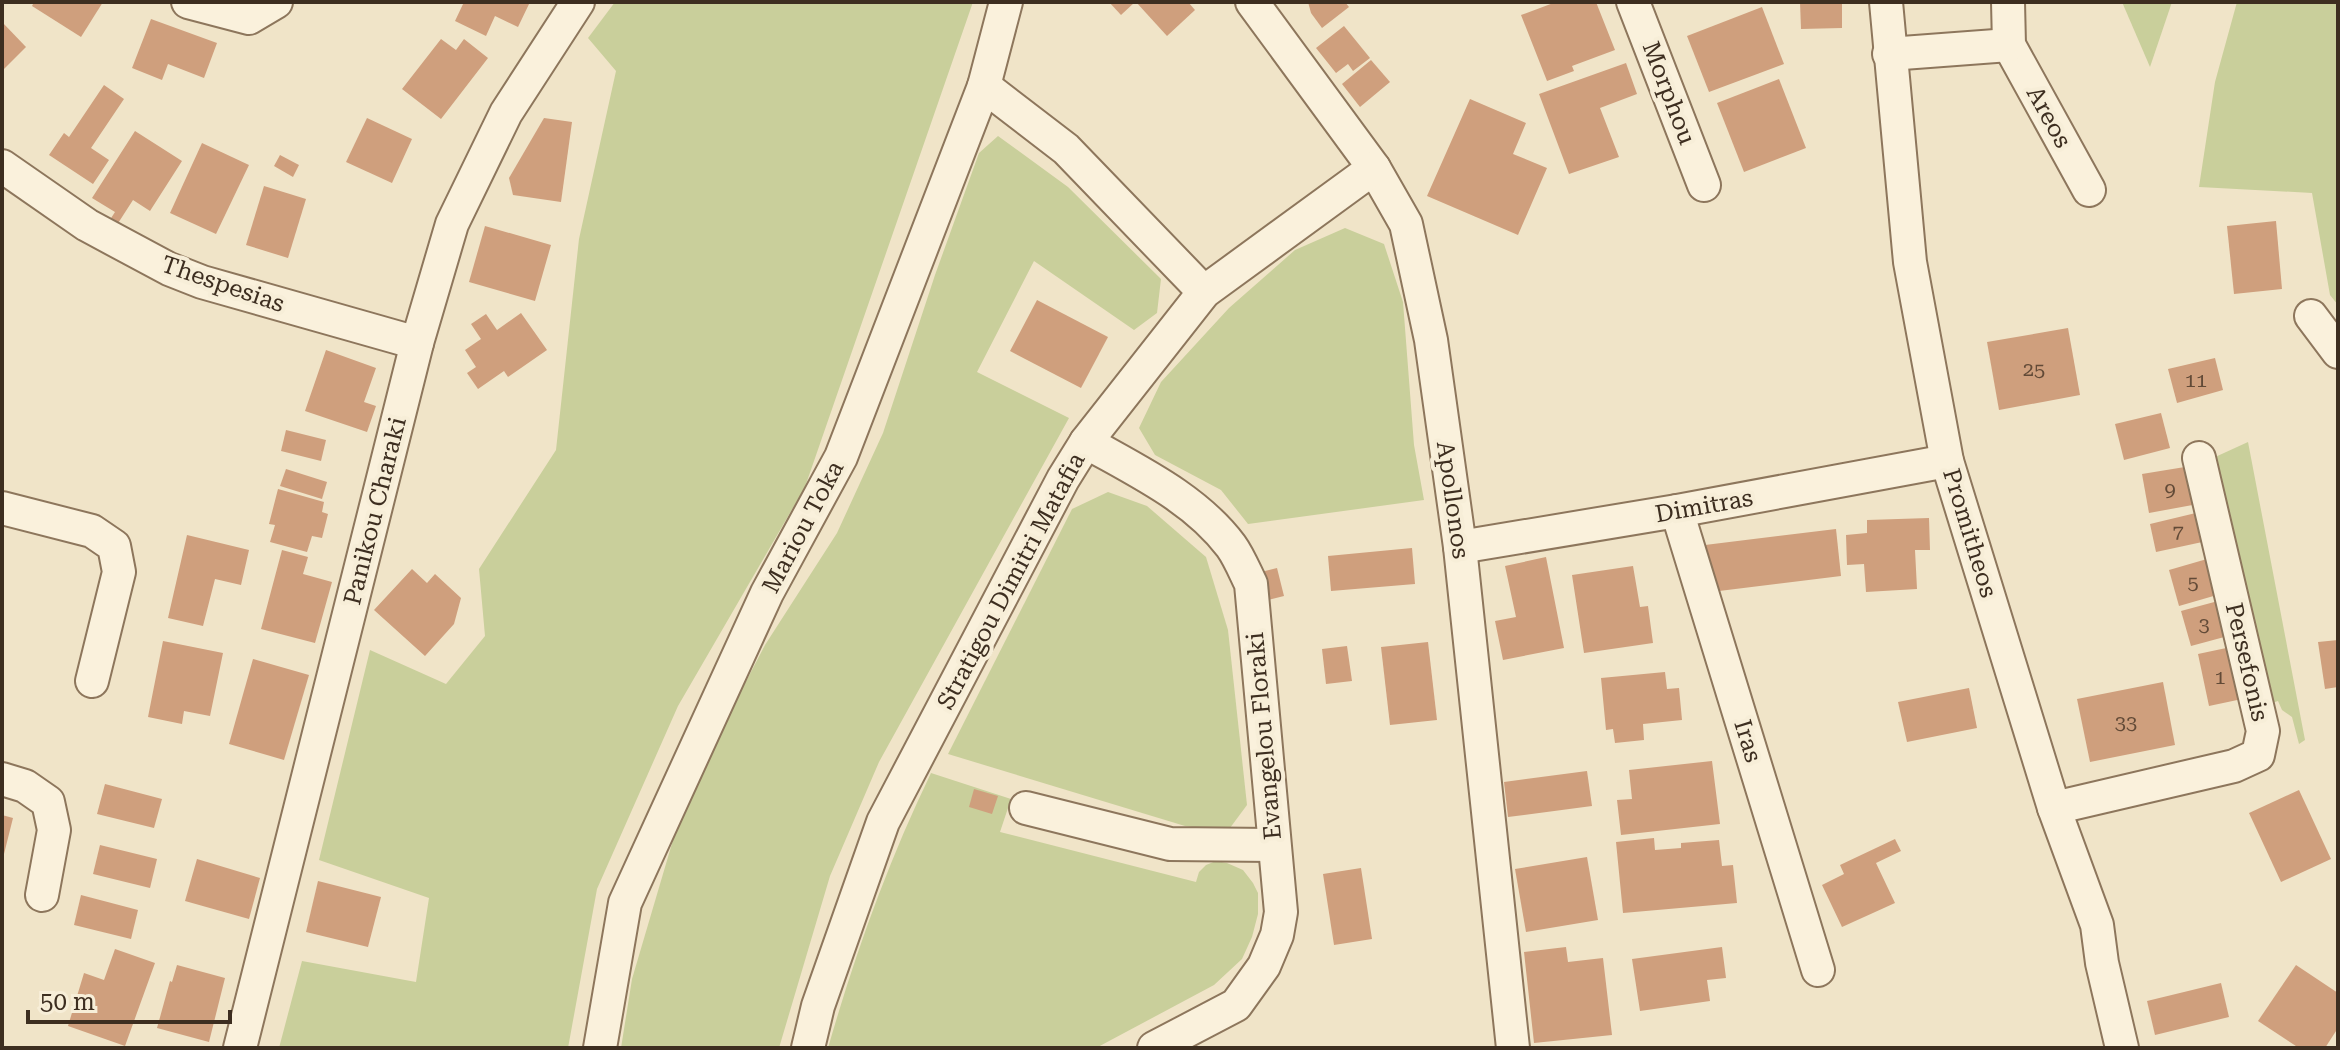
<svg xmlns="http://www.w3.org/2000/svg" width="2340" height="1050" font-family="'Roboto Serif',serif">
<rect width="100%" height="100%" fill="#f0e4c8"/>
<g fill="#c9cf9b">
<path d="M615 2H973L805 487 678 706 597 889 568 1048H279L302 961 416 982 429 898 319 860 370 650 446 684 485 636 479 569 556 450 579 239 616 71 588 38Z"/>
<path d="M2122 2H2172L2150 67Z"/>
<path d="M2237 2H2338V305L2330 295 2312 193 2199 187 2215 82Z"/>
<path d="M998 136 1068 187 1161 279 1157 313 1134 330 1034 261 977 372 1069 418 879 762 830 876 779 1048H621L632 979 686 796 765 645 837 533 883 433 935 275 979 153Z"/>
<path d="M1345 228 1384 244 1403 302 1414 445 1424 500 1248 524 1221 490 1155 455 1139 428 1161 382 1229 308 1295 250Z"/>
<path d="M2248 442 2305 740 2299 744 2292 717 2282 710 2278 701 2269 704 2213 458Z"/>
<path d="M1108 492 1147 506 1206 557 1228 630 1247 805 1227 832 1185 826 948 754 1072 509Z"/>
<path d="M931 773 1011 799 1000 832 1196 882 1199 872 1206 865 1216 861 1227 863 1243 870 1253 883 1258 893V914L1252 937 1242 959 1214 985 1096 1048H828C855 954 888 862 931 773Z"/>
</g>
<g fill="#cf9f7d">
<path d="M34 2H103L81 37 32 6Z"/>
<path d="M464 2H530L518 27 495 16 486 36 455 21Z"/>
<path d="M1109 2H1135L1121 15Z"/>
<path d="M1136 2H1188L1195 10 1167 36Z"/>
<path d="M1308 2H1345L1349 7 1322 28 1311 13Z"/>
<path d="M1556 2H1596L1615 50 1572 66 1574 71 1547 81 1521 15Z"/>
<path d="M1800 2H1842V28L1801 29Z"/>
<path d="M1762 7 1784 64 1709 92 1687 36Z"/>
<path d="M151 19 217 43 204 78 168 64 162 80 132 68Z"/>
<path d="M2 22 26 47 2 71Z"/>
<path d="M1344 26 1370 58 1353 71 1348 64 1336 73 1316 48Z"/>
<path d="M441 39 456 50 464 39 488 58 441 119 402 89Z"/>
<path d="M1371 60 1390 82 1360 107 1342 84Z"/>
<path d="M1626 63 1637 94 1600 108 1619 157 1569 174 1539 94Z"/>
<path d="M1779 79 1806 148 1744 172 1717 103Z"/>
<path d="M104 85 124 99 91 148 109 160 93 184 49 155 64 133 69 137Z"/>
<path d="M1470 99 1526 123 1513 154 1547 168 1518 235 1427 196Z"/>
<path d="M367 118 412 139 392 183 346 162Z"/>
<path d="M544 118 572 122 561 202 513 195 509 178Z"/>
<path d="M135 131 182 161 150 211 133 200 113 231 106 226 115 212 92 198Z"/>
<path d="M202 143 249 165 216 234 170 213Z"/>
<path d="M280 155 299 165 293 177 274 166Z"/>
<path d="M264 186 306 199 288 258 246 245Z"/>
<path d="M2276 221 2282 289 2234 294 2227 226Z"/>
<path d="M485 226 551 245 535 301 469 282Z"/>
<path d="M1037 300 1108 337 1081 388 1010 351Z"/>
<path d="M521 313 547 350 508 377 504 371 478 389 467 373 476 367 465 350 481 339 471 324 486 314 497 330Z"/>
<path d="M2068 328 2080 395 1999 410 1987 342Z"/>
<path d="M326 350 376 368 364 402 376 406 367 432 305 411Z"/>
<path d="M2215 358 2223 390 2177 403 2168 369Z"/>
<path d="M2161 413 2170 448 2124 460 2115 424Z"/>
<path d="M286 430 326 440 321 461 281 451Z"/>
<path d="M2191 466 2198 504 2149 513 2142 474Z"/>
<path d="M286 469 327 482 322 499 280 486Z"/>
<path d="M278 489 324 502 322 512 328 514 322 538 312 536 307 552 270 542 275 525 269 524Z"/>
<path d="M2200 512 2207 541 2156 552 2150 524Z"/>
<path d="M1929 518 1930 550H1915L1917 589 1866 592 1864 564 1847 565 1846 535 1867 533V520Z"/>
<path d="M1836 529 1841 576 1711 592 1705 545Z"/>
<path d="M187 535 249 550 241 585 215 579 203 626 168 618Z"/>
<path d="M1412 548 1415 584 1331 591 1328 556Z"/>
<path d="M282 550 308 557 303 574 332 582 315 643 261 629Z"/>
<path d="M1546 557 1564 648 1503 660 1495 621 1516 617 1505 566Z"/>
<path d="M2207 559 2217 595 2179 606 2169 570Z"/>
<path d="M1633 566 1640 607 1648 606 1653 643 1584 653 1572 575Z"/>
<path d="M1277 568 1284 596 1268 600 1261 572Z"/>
<path d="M412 569 427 583 435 574 461 598 454 624 425 656 374 610Z"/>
<path d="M2218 601 2228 636 2191 646 2181 611Z"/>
<path d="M2338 640V687L2325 689 2318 642Z"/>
<path d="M163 641 223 653 210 716 184 711 182 724 148 717Z"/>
<path d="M1428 642 1437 720 1390 725 1381 647Z"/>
<path d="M1347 646 1352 681 1326 684 1322 649Z"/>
<path d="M2231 647 2242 699 2209 706 2198 654Z"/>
<path d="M253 659 309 675 284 760 229 744Z"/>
<path d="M1665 672 1667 689 1679 688 1682 720 1643 724 1644 740 1615 743 1613 729 1606 730 1601 678Z"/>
<path d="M2163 682 2175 745 2090 762 2077 699Z"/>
<path d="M1969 688 1977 728 1907 742 1898 702Z"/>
<path d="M1712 761 1720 824 1621 835 1617 800 1632 799 1629 770Z"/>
<path d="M1587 771 1592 806 1508 817 1504 782Z"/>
<path d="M105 784 162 799 154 828 97 814Z"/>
<path d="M974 789 998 796 992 814 969 807Z"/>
<path d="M2299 790 2331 859 2281 882 2249 813Z"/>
<path d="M2 815 13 818 3 858H2Z"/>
<path d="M1654 838 1655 850 1681 848V843L1719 840 1722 866 1733 865 1737 903 1623 913 1616 842Z"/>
<path d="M1895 839 1901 851 1876 863 1895 903 1842 927 1822 885 1844 874 1840 865Z"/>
<path d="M100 845 157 859 150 888 93 874Z"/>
<path d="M1587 857 1598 920 1526 932 1515 869Z"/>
<path d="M197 859 260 878 249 919 185 901Z"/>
<path d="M1361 868 1372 939 1334 945 1323 874Z"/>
<path d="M318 881 381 897 368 947 306 932Z"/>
<path d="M81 895 138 910 131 939 74 925Z"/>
<path d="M1566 947 1568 962 1603 958 1612 1035 1534 1043 1524 952Z"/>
<path d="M1722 947 1726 978 1707 980 1710 1001 1640 1011 1632 959Z"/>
<path d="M115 949 155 963 125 1046 68 1026 84 973 104 980Z"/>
<path d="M177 965 225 978 209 1042 157 1028 170 981 172 982Z"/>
<path d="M2296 965 2338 993V1028L2325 1048H2299L2258 1021Z"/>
<path d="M2221 983 2229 1017 2155 1035 2147 1001Z"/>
</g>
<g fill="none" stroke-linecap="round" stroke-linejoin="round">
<g stroke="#8d765c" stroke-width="36">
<g id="minor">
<path d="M188 2 249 18 276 2"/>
<path d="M1252 2 1374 168 1406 224 1431 340 1460 547 1513 1048"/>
<path d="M1633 2 1704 185"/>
<path d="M1886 2 1910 262 1947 461 2054 808 2097 925 2102 963 2122 1048"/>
<path d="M2008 2 2009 45 2089 190"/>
<path d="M1889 54 2009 45"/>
<path d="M984 86 1066 149 1204 292"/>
<path d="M2 166 87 225 169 269 202 282 417 343"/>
<path d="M2311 316 2338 352"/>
<path d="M1086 442C1137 471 1195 498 1231 546 1239 557 1245 572 1251 584L1281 912 1277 935 1264 966 1236 1005 1154 1048"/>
<path d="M2 508 92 531 114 546 119 572 92 681"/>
<path d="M1677 511 1818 970"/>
<path d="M1460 547 1677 511 1947 461"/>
<path d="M2 779 25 786 48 802 54 830 42 895"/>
<path d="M1026 808 1170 844 1273 845"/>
<path d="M2054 808 2234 766 2258 755 2263 731 2199 458"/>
<path d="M240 1048 417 343 452 224 506 113 578 2"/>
<path d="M600 1048 625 903 767 593 841 457 984 86 1006 2"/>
<path d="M808 1048 818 1006 883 822 1063 479 1086 442 1204 292 1374 168"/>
</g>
</g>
<use href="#minor" stroke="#faf1dc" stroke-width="32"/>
</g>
<g text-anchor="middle" stroke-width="8" stroke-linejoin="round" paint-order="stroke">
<g font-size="20" fill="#624a37">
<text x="2034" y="376">25</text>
<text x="2196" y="387">11</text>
<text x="2170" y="496">9</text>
<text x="2178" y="539">7</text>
<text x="2193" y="589">5</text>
<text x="2204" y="631">3</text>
<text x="2220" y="684">1</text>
<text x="2126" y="729">33</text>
</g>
<g font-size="24" fill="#3d2e20" stroke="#f7eed8">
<text transform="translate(1669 93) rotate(69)" y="8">Morphou</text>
<text transform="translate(2049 117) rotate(61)" y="8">Areos</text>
<text transform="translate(223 284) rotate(19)" y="8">Thespesias</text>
<text transform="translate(1453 500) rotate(82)" y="8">Apollonos</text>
<text transform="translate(1704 506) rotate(-10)" y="8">Dimitras</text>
<text transform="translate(375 511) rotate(-76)" y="8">Panikou Charaki</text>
<text transform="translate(803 527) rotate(-62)" y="8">Mariou Toka</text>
<text transform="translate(1970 533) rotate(73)" y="8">Promitheos</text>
<text transform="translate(1011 581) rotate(-62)" y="8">Stratigou Dimitri Matafia</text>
<text transform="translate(2247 662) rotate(77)" y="8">Persefonis</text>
<text transform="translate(1264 736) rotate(-95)" y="8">Evangelou Floraki</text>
<text transform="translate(1748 741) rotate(73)" y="8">Iras</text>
</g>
</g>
<rect width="2340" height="1050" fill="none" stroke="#3d2e20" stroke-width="8"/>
<path d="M28 1010v12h202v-12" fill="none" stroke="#3d2e20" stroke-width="4"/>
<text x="40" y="1010" font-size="24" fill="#3d2e20" stroke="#f7eed8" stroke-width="6" paint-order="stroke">50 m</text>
</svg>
